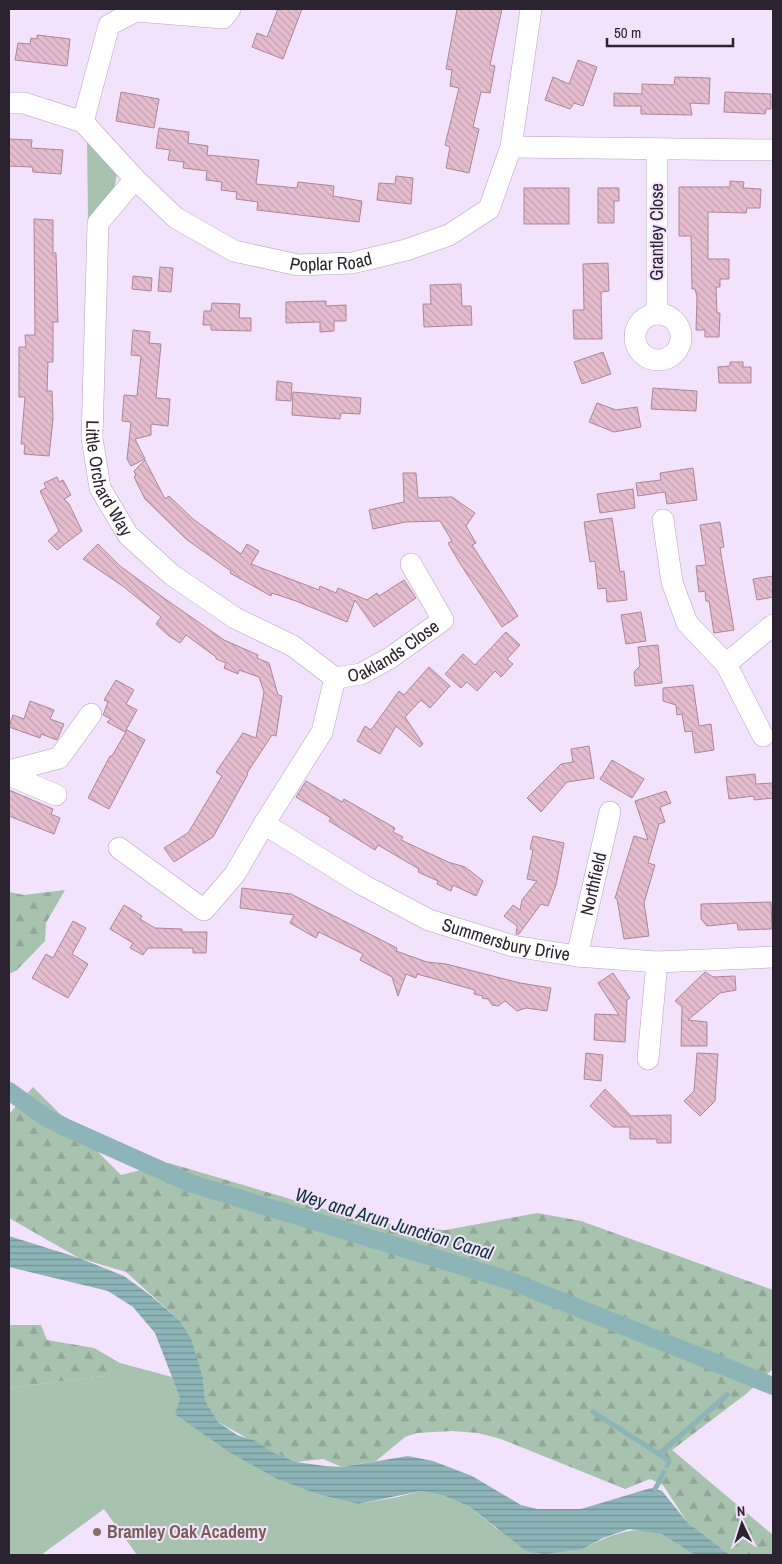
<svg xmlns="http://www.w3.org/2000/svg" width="782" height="1564" font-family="'Archivo Narrow',sans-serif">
<defs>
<pattern id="forest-firs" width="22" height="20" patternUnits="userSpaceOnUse" patternTransform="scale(1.25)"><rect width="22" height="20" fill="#a7c2af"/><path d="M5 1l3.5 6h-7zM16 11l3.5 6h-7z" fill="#90a697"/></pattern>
<pattern id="water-rules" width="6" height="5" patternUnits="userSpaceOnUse" patternTransform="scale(1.25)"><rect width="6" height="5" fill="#8db4b6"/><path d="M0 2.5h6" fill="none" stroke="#739294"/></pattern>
<pattern id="building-back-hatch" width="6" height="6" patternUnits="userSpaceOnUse" patternTransform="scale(1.25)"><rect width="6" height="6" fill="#e4bdcf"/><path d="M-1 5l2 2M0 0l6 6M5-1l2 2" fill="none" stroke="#c4a2b2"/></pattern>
</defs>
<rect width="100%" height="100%" fill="#f2e2fc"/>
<g fill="#a7c2af">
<path d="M87 139 117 173 114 191 88 219Z"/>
<path d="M120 1363 172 1377 180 1399 279 1480 320 1495 358 1504 398 1497 421 1491 445 1496 470 1507 497 1529 583 1549C626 1526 655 1520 695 1555H137L104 1509 41 1555H9V1388L102 1376Z"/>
</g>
<g fill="url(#forest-firs)">
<path d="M65 890 46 923 45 941 17 970 9 974V892L24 895Z"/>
<path d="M33 1087 121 1175 169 1163 354 1218 424 1229 446 1230 537 1213 581 1221 773 1290V1369L746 1394 672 1450 773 1535V1555H730L687 1522 663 1485 650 1479 625 1489 501 1439 478 1433 452 1431 417 1433 405 1437 376 1461 342 1467 323 1459 296 1462 272 1452 218 1422 205 1400 203 1378 179 1320 126 1272 79 1258 9 1218V1114Z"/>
<path d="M9 1325H41L47 1340 94 1348 120 1363 103 1376 9 1388Z"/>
</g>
<path fill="url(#water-rules)" d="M9 1236 79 1258 124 1276 150 1295 179 1320 191 1339 203 1378 205 1400 218 1422 237 1435 256 1441 272 1452 296 1462 325 1466 342 1467 408 1456 433 1461 472 1476 521 1505 537 1509H581L651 1488 662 1491 687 1522 730 1555H695L662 1534 629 1529 603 1538 583 1549 544 1554 526 1551 470 1507 445 1496 421 1491 358 1504 320 1495 279 1480 229 1452 175 1414 180 1399 172 1377 155 1333 133 1307 108 1291 9 1267Z"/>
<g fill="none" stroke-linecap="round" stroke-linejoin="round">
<g stroke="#8db4b6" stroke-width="5">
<path d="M593 1412 659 1454"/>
<path d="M667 1466 669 1461 659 1454 727 1395"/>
<path d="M659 1481 664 1472"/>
<path d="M655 1489 658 1484"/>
</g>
<path stroke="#8db4b6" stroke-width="18" d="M9 1091 45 1117 69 1129 192 1184 511 1281 773 1386"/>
</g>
<g fill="url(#building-back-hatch)" stroke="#aa8797">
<path d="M278 9H302L283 59 252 47 257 33 267 37Z"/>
<path d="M457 9H502L490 65 495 66 490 93 481 92 473 127 479 129 469 173 446 168 450 147 445 145 459 88 450 86 452 70 446 69Z"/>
<path d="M37 35 70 39 67 66 15 60 18 43 30 44 31 38 37 39Z"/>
<path d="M578 60 597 67 583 106 574 103 570 109 545 100 553 77 569 84Z"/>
<path d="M675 77 710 78 709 104 690 103 692 115 641 114V106H614V93L642 94V84L674 85Z"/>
<path d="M121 92 159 99 154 128 116 121Z"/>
<path d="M725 92 771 94V109H766L765 114 724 112Z"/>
<path d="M159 128 189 132 188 143 208 146 207 155 259 160 256 184 297 188 298 182 334 186 333 196 362 201 359 222 257 210 258 202 236 199 237 192 221 190 222 182 206 180 207 171 183 168 184 162 168 160 170 150 156 148Z"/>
<path d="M9 139 32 140 31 148 63 150 61 174 33 172 32 167 9 166Z"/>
<path d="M396 176 413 178 411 204 377 200 379 183 395 184Z"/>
<path d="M730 181 744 182 743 188 761 189 760 208H747L746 213 708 212V259H729V279H720V287H716L717 313H720L719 337H705V330H696L697 297 695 289H692L691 236H679V187H730Z"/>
<rect x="524" y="188" width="45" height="36"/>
<path d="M598 188H619V201H614V223H598Z"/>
<path d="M34 219 53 220V253H56L58 322H53V362H48L47 391H52L53 419 49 456 24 454 25 444H21L25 397H19V347H26L25 335H35Z"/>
<path d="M608 263 609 291 601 292 602 339H574L573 310H584L583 264Z"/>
<path d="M160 267 173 268 171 292 158 291Z"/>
<path d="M133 276 152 278 151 291 132 289Z"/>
<path d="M461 284 462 306H471L472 325 424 327 423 304H431L430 285Z"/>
<path d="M326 301V306L346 305V321H334V331L320 332V322L286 323V302Z"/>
<path d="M212 303 240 304 239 318H251V331L211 330V325H203L204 311H211Z"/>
<path d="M133 330 150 332 149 343 161 344 156 398 170 399 168 426 151 424V435L135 439 145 459 131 466 127 459 131 422 122 421 124 395 137 396 141 356 131 355Z"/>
<path d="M603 352 611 374 582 384 574 362Z"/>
<path d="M730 362H743V367H751V383H719L718 367 730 366Z"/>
<path d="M277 381 292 383 291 401 276 400Z"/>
<path d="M653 388 697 391 696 411 651 409Z"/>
<path d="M293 392 361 398 360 414 341 413 340 419 292 415Z"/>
<path d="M597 403 616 410 637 407 641 427 614 432 589 422Z"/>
<path d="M145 460 165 499 169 496 193 519 241 554 247 544 259 551 251 564 319 590 320 586 336 593 338 588 367 600 377 593 379 596 404 580 416 598 374 627 355 600 347 622 296 601 272 593 271 596 230 573 231 571 186 539 145 499 134 477 136 476 134 471Z"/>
<path d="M693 468 697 500 667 504 665 492 638 496 636 483 661 480 660 473Z"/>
<path d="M403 473H416L418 498 452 497 475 513 466 526 476 543 472 545 518 616 502 627 459 562 448 543 452 541 440 521 405 522 373 529 369 510 404 502Z"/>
<path d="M57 477 59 482 63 480 71 495 64 499 69 504 82 531 57 550 48 541 59 531 40 491 46 488 44 483Z"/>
<path d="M633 489 635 508 600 513 597 494Z"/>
<path d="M612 518 620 572 624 571 627 600 607 602 606 588 598 589 595 561 590 562 584 522Z"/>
<path d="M720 522 724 547 720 548 734 630 714 633 709 601H706L705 591 699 592 696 566 706 565 700 525Z"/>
<path d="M98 544 120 566 161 596 224 640 258 655 257 658 269 663 278 695 282 696 276 736 272 735 247 773 248 774 213 837 174 862 164 848 188 833 222 776 216 772 243 733 256 738 264 692 259 677 239 670 238 674 224 668 226 663 216 659V657L186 635 180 643 169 636 156 624 161 617 124 587 83 559Z"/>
<path d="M773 576V597L757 600 753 579Z"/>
<path d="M641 612 646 641 626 644 621 615Z"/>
<path d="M506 632 520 645 507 659 513 664 501 677 495 671 477 691 467 682 461 688 445 674 463 654 475 665Z"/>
<path d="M658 645 662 683 635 686 634 672 640 666 638 647Z"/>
<path d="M429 667 450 686 430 708 421 700 405 717 423 744 420 747 396 726 380 754 357 741 365 726 371 730 399 691 404 695Z"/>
<path d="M116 680 134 690 126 704 137 710 125 732 107 722 111 719 103 715 108 702 104 700Z"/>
<path d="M693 685 699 726 711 724 714 750 695 753 692 731 685 732 682 714 677 715 676 705 663 701V688Z"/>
<path d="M30 701 54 710 50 719 64 724 57 740 41 734 40 738 9 727 13 715 24 719Z"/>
<path d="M127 730 145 740 109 809 88 798 110 756H112Z"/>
<path d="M589 746 594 778 567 782 541 812 527 798 561 764 573 762 571 749Z"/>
<path d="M612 760 644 779 632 798 600 779Z"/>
<path d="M755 774 756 784 773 783V798L754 800V796L729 799 726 777Z"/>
<path d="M306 781 342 802 344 799 395 828 393 832 403 837 401 840 448 862 465 867 483 881 476 896 453 885 451 891 437 884 438 881 418 872 419 869 378 845 375 850 329 821 331 818 296 797Z"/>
<path d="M9 790 53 809 51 814 60 818 54 834 9 816Z"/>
<path d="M666 791 671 803 660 807 665 822 659 824 648 863 655 865 644 903 649 936 624 939 617 899 615 898 634 836 648 840 635 801Z"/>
<path d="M533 836 564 843 556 885 548 906 541 904 519 934H516L517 926 504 916 513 905 520 910 522 900 537 881 527 879 533 850 530 849Z"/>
<path d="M242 888 291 894 397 948 396 951 427 962 446 964 520 983 551 988 547 1011 526 1008 517 1011 505 1001 498 1006 492 1005 488 999 482 998 483 996 474 994 475 990 417 974 416 978 406 974 398 996 392 977 360 960 363 954 319 932 316 938 290 923 294 915 240 908Z"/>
<path d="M771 902 772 929 738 930 737 923 707 926 701 919V904Z"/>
<path d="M124 905 142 916 140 919 155 928 182 929V932H207L206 953H193V948H148L143 955 130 948 133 943 110 929Z"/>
<path d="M73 921 86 928 72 954 88 964 68 998 32 978 46 954 53 958Z"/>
<path d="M705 972 713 977 735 976 736 990 720 993 688 1020 707 1022V1046H681L682 1007 675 1001Z"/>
<path d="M613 973 630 998 627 1000 625 1042 594 1040 595 1014 619 1015 598 983Z"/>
<path d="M586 1053 603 1055 601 1081 584 1079Z"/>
<path d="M697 1053 718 1054 715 1101 700 1116 684 1101 694 1091Z"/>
<path d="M605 1089 631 1116 671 1115V1143H657V1139H630V1127H613L590 1106Z"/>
</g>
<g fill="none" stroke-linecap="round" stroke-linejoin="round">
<g stroke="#b6a3c2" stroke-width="22">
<g id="minor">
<path id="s1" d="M9 103H24L83 122 135 179 176 218 234 251 298 265 352 263 406 250 449 235 489 209 511 147 531 9"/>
<path d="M83 122 109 25 136 11 223 18 230 9"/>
<path d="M511 147 773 150"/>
<path d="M657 149V314"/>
<path id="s2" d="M135 179 98 223 92 438 100 488 128 535 172 575 235 618 293 646 335 678"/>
<circle cx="658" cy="337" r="23"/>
<path d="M663 520 672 582 687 623 726 664 763 736"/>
<path d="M726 664 773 625"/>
<path id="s3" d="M335 678 322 732 264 824 363 885 429 920 513 946 577 956 657 962 773 957"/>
<path id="s4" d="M335 678 361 674 390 658 443 620 411 564"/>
<path d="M9 771 59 758 91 714"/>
<path d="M9 775 56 795"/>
<path d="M119 848 204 910 235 874 264 824"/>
<path id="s5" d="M577 956 610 812"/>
<path d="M648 1059 657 962"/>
</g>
</g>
<use href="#minor" stroke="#fff" stroke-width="21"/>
</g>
<circle fill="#8d6e63" stroke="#f2e2fc" stroke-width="2" cx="97" cy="1532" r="5"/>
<g text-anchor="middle" stroke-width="4" stroke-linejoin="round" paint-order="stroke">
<g font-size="18" fill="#2b232f" stroke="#f2e2fc">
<text transform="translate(657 232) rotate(-90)" y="6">Grantley Close</text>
<text dy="6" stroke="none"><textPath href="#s1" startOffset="376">Poplar Road</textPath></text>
<text dy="6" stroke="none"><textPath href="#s2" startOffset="316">Little Orchard Way</textPath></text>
<text dy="6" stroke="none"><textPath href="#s4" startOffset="65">Oaklands Close</textPath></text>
<text dy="6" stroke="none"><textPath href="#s5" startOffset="74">Northfield</textPath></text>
<text dy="6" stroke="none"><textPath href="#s3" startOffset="435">Summersbury Drive</textPath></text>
</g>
<g font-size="18" font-weight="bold" fill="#785e54" stroke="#f2e2fc" text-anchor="start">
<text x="107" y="1538">Bramley Oak Academy</text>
</g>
<g font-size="19" font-style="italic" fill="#0d3436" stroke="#f2e2fc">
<text transform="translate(394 1223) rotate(17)" y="7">Wey and Arun Junction Canal</text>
</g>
</g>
<rect width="782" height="1564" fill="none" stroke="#2b232f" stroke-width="20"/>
<g transform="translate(742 1524) rotate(356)" stroke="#f2e2fc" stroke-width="4" paint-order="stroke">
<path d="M0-4L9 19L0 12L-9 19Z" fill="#2b232f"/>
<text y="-8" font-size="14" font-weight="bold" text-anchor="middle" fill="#2b232f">N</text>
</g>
<path d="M607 38v8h126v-8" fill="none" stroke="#2b232f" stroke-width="2.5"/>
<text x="614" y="38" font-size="15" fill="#2b232f" stroke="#f2e2fc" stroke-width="4" paint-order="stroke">50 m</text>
</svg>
